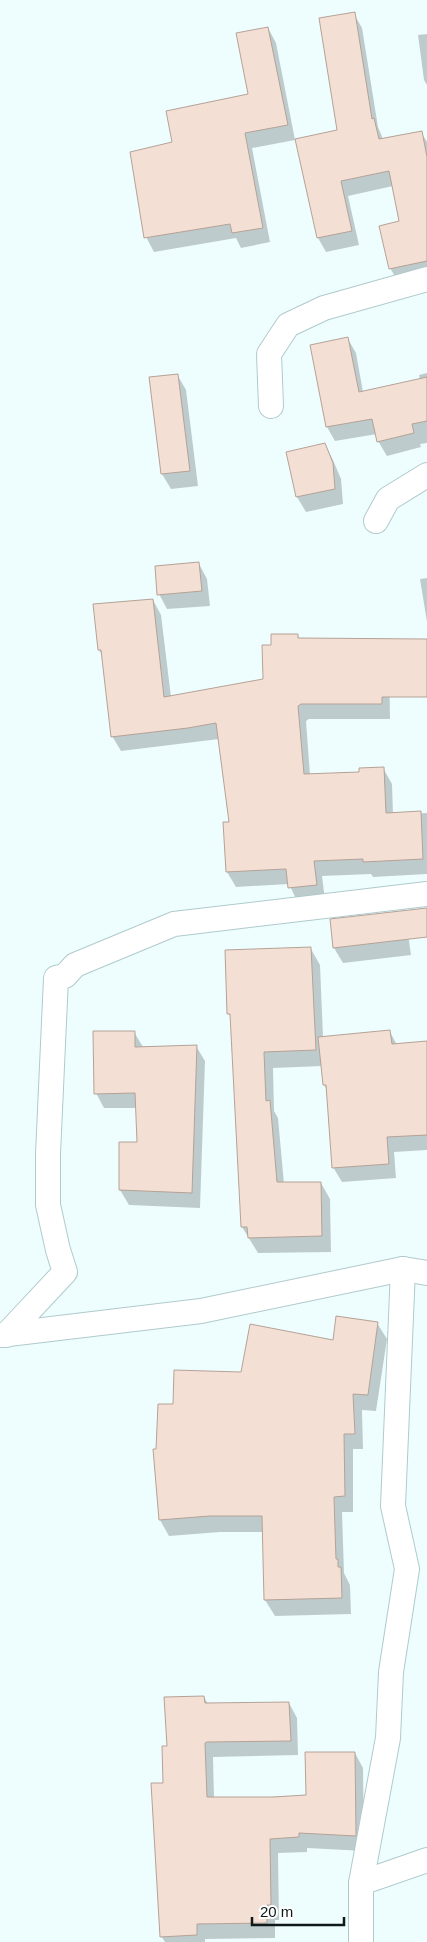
<svg xmlns="http://www.w3.org/2000/svg" width="427" height="1942" font-family="Arial,sans-serif">
<rect width="100%" height="100%" fill="#eefeff"/>
<g fill="#0003">
<path d="M354 14 362 28 378 127 383 139 421 132 427 142V277L399 283 390 268 400 222 393 186 348 196 359 245 326 252 318 238 339 131Z"/>
<path d="M268 28 276 43 295 140 252 148 270 242 241 248 236 238 154 252 146 237 250 95Z"/>
<path d="M427 34V85L424 80 418 35Z"/>
<path d="M348 339 356 353 363 392 420 380 419 375 427 373V443L420 444 421 447 387 456 378 441 377 434 335 441 327 427 312 346Z"/>
<path d="M178 376 186 390 198 486 171 489 162 474 151 378Z"/>
<path d="M325 445 333 460 341 479 343 504 306 512 297 497 288 453Z"/>
<path d="M199 564 207 579 210 606 167 609 159 594Z"/>
<path d="M427 578V622L420 579Z"/>
<path d="M153 600 161 615 171 697 264 680 273 646 298 635 300 640 389 655 390 719H309L306 721 310 775 360 773 383 768 392 784 393 814 427 813V874L373 877 371 874 322 876 325 900 298 903 289 884 236 887 227 872 225 823H231L219 739 121 751 112 736 103 656 99 650Z"/>
<path d="M407 927 411 955 343 963 334 948Z"/>
<path d="M311 949 320 965 323 1037 390 1032 397 1045 427 1042V1150L394 1152 396 1178 342 1182 333 1167 327 1090 324 1085 322 1066 273 1068 274 1111 278 1118 284 1184 321 1183 330 1199 331 1252 258 1253 242 1227 232 1019 229 1014Z"/>
<path d="M134 1032 143 1047 196 1046 205 1061 200 1208 129 1205 120 1190 138 1143 137 1108H104L96 1093Z"/>
<path d="M377 1323 387 1339 376 1411 362 1410 363 1449H353V1512H342L344 1573 350 1585 351 1614 275 1616 265 1600 263 1532H220L169 1536 160 1520 157 1450 174 1405 242 1374 334 1341Z"/>
<path d="M204 1697 208 1704 289 1703 297 1718 298 1755 213 1757 214 1798 307 1796 355 1753 363 1768 364 1851 307 1848V1852L278 1853 279 1920H275V1938L205 1939V1942H165L161 1936 165 1784 168 1747Z"/>
</g>
<g fill="#f3dfd3" stroke="#b5a297">
<path d="M355 12 372 119 374 118 379 139 422 131 427 157V261L389 269 379 226 399 221 389 171 341 181 352 231 317 238 295 139 337 130 319 18Z"/>
<path d="M268 27 288 125 245 133 263 228 232 233 230 224 144 238 130 152 172 142 166 111 248 94 236 33Z"/>
<path d="M348 337 359 392 427 377V421L412 424 414 433 377 442 372 419 326 427 310 345Z"/>
<path d="M178 374 190 471 161 474 149 377Z"/>
<path d="M325 443 333 463 335 489 296 497 286 452Z"/>
<path d="M199 562 202 591 157 595 155 566Z"/>
<path d="M153 599 164 697 263 679 262 645H271V634H298V638L427 639V697H382V704H301L298 706 304 774 359 772V768L384 767 386 813 421 811 423 859 363 862V859L314 861 317 885 288 888 286 869 226 872 223 822H229L216 723 188 728 111 737 101 650H98L93 604Z"/>
<path d="M427 908V937L333 948 330 919Z"/>
<path d="M311 947 316 1050 264 1052 266 1101 270 1100 277 1182H321L322 1236 248 1238 247 1227H241L230 1014H227L225 950Z"/>
<path d="M390 1030 392 1044 427 1041V1135L387 1137 389 1164 332 1168 326 1085H323L318 1037Z"/>
<path d="M93 1031H135V1047L197 1045 192 1193 119 1190V1142H137L135 1093 94 1094Z"/>
<path d="M336 1316 378 1322 368 1395 353 1394 355 1434H344L345 1496 334 1497 336 1559H338V1567H341L342 1598 264 1600 262 1516H210L159 1520 153 1449H156L158 1404H173L174 1370 241 1372 250 1324 333 1340Z"/>
<path d="M204 1696 205 1703 289 1702 291 1741 207 1742 205 1743 207 1797H273L306 1795 305 1752H355L356 1832V1836L299 1833V1837L270 1839 271 1905H267V1923L197 1924V1935L160 1937 151 1783H163L162 1746H167L164 1697Z"/>
</g>
<g fill="none" stroke-linecap="round" stroke-linejoin="round">
<g stroke="#b0cacc" stroke-width="26">
<g id="street">
<path d="M271 406 269 354 288 325 324 308 427 279"/>
<path d="M376 521 388 499 427 475"/>
<path d="M0 1335 201 1311 403 1269 427 1273"/>
<path d="M6 1335 65 1272 58 1250 48 1205V1154L56 978 65 976 75 965 174 924 427 894"/>
<path d="M361 1883 427 1860"/>
<path d="M361 1942V1883L388 1738 391 1672 407 1569 393 1506 403 1269"/>
</g>
</g>
<use href="#street" stroke="#fff" stroke-width="24"/>
</g>
<path d="M252 1917v8h92v-8" fill="none" stroke="#0f1919" stroke-width="2.5"/>
<text x="260" y="1917" font-size="15" fill="#0f1919" stroke="#ffffff" stroke-width="4" paint-order="stroke">20 m</text>
</svg>
